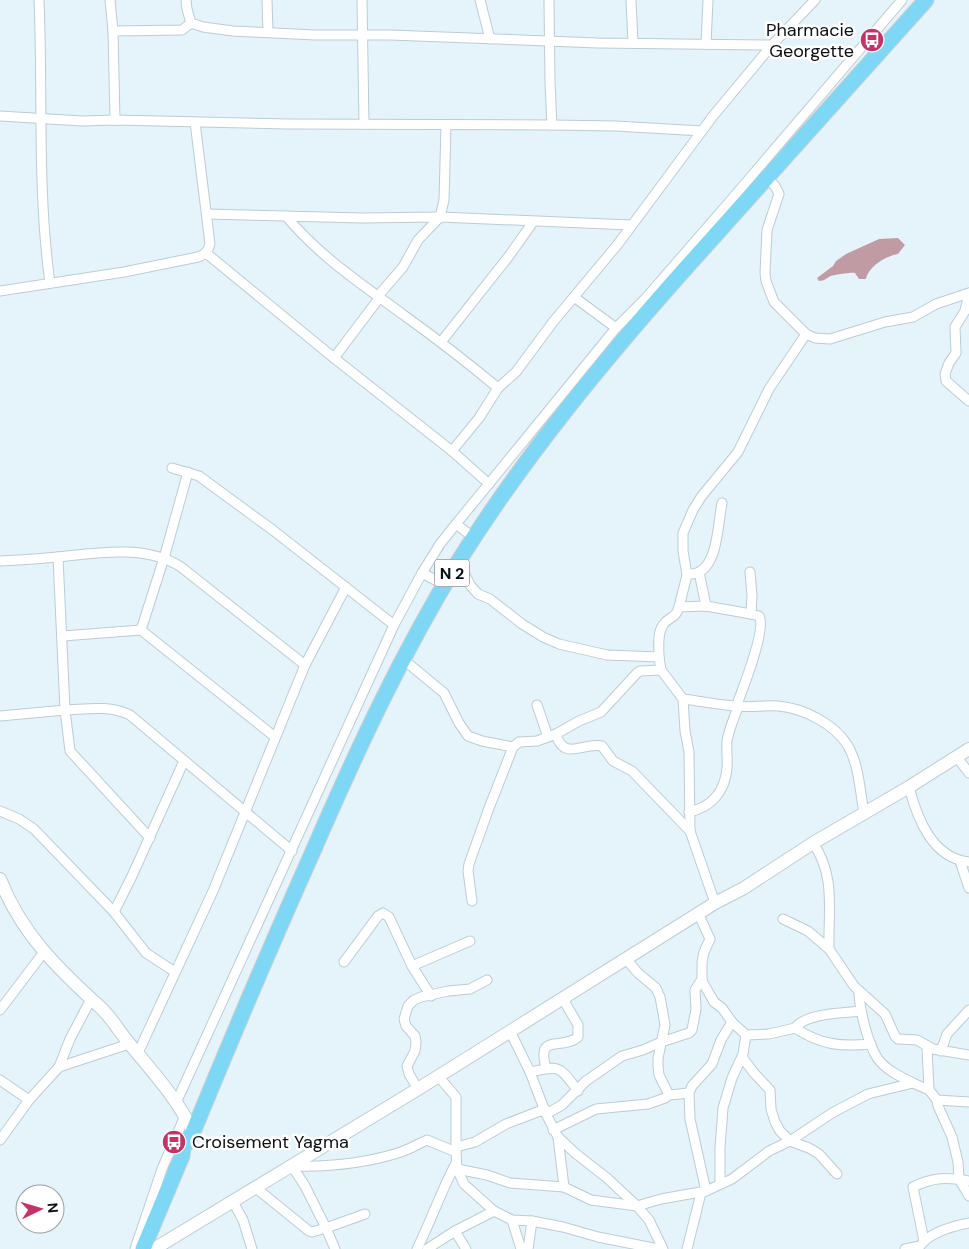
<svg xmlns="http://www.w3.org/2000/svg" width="969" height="1249" font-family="'DM Sans',sans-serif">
<rect width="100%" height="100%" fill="#e5f4fb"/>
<path fill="#c19ba4" d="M898 238 905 245 898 254C886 256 869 266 866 279H859L855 273C852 272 834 275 831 276 826 278 825 281 819 281L817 278 833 266 836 261 846 254 879 239Z"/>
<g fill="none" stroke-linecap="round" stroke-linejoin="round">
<g stroke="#bdccd2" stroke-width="11">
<g id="street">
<path d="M39 0C43 94 37 189 50 283"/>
<path d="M110 0 113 31 115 120"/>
<path d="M186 0 187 9 191 23"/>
<path d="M267 0 268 32"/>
<path d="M362 0 364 124"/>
<path d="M480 0 490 39"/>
<path d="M631 0 633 43"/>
<path d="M113 31 182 30 191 23 203 27 233 31 315 35H390L598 43 772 45"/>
<path d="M706 44 708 0"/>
<path d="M0 116 82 121 115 120 288 124 552 125 550 83 549 0"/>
<path d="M552 125 616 126 702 131"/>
<path d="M767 178 775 186 779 194 767 230 765 273 766 281 774 302 806 334 815 338 830 339 885 322 913 317 936 304 969 293"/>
<path d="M207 214 362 218 440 217 631 225"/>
<path d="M286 216C320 257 363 285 405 316 437 339 468 363 498 388"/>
<path d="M206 253 334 358 452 451 489 484"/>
<path d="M0 291 124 272 198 257C206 254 208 251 210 244L195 122"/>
<path d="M969 293 965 311 955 327 956 353 949 363 945 374 946 381 969 401"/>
<path d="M378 296 403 267 418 240 440 217 444 200 446 125"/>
<path d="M574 297 616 328"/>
<path d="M441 342 509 256 533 222"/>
<path d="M334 358 380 297"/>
<path d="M452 451 479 418 498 388 516 372 553 322 618 244 713 116 772 45 815 0"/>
<path d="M172 468 199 476 274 531 394 625"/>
<path d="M188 472 164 558 141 630 275 737"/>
<path d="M722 503C718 522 718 563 699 572 696 574 690 574 687 575L679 607 706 606 751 614"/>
<path d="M456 524 616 328 645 299 731 200 902 0"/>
<path d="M0 561C19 560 38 559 57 557 97 553 145 544 181 567L305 665"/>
<path d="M459 562 470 585 478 594 490 599 522 624 543 637 559 644 607 655 659 657 661 670 683 699 685 731 689 752 690 831 715 903"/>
<path d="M699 572 706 606"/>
<path d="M422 573 440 544 456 524 474 538"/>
<path d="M687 575 683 551V533L693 510 701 497 738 452 769 389 806 334"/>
<path d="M63 636 141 630"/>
<path d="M659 657C659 647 657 633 663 625 669 616 676 619 679 607"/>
<path d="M404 660 444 693 459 723 468 736 482 741 513 747"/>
<path d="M683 699C700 701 718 705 736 706 749 708 764 705 778 706 803 708 835 724 848 746 859 765 860 791 864 813"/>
<path d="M537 705 548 737"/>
<path d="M736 707C742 691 767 628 759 616L751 614 752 596 750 572"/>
<path d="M0 716 65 710 58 557"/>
<path d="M556 734C564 762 583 742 602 746L613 761 632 771 690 831"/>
<path d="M956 756 969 773"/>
<path d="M909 787C917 818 932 858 969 862"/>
<path d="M0 811 19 819 34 829 114 912 146 953 175 972"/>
<path d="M689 812C712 807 725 791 727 768 728 759 726 750 727 741 729 729 734 718 738 707"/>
<path d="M150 838 70 751 65 710C88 709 109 705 130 715L292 851"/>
<path d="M813 843C836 876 828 911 829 949"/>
<path d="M960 861 969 888"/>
<path d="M472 901 468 871 469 864 489 808 513 747 519 742 537 741 556 734 579 721 601 712 637 673 640 671 661 670"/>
<path d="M114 912 132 876 184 761"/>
<path d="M699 915 710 939 704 952 702 962V981L714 1002 722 1008 732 1022 746 1035 769 1034 795 1028C806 1013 842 1013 861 1011"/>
<path d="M783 919 808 931 829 949 854 986 885 1014 895 1036 898 1039 917 1040 933 1049 969 1055"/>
<path d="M626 959 638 973 656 988 660 997 665 1025 658 1058V1066L659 1075 669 1095"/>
<path d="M344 962 378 916 383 913 389 917 412 966 431 996"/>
<path d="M412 966 470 941"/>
<path d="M859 991C859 1008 868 1045 878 1059 886 1070 901 1077 913 1083"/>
<path d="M0 1010 44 952"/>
<path d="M795 1028C821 1045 841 1047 871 1044"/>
<path d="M510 1031 530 1072 546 1114 558 1137 575 1153 607 1178 637 1206 649 1220 663 1249"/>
<path d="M927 1048 929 1090"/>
<path d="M941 1051 947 1034 969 1010"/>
<path d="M138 1053 213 891 305 665 346 587"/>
<path d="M742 1057 754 1073 770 1090 771 1109 775 1122 780 1131 790 1141 809 1148 819 1154 837 1174"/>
<path d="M59 1067 70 1039 91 999"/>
<path d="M546 1068C536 1032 562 1051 578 1037V1025L563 999"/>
<path d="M530 1072C561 1065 559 1066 578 1091"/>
<path d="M438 1076 456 1097V1147"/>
<path d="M0 1080 29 1100"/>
<path d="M418 1089 409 1074 407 1066 415 1051 416 1042 415 1036 406 1026 404 1019 408 1006 414 1000 421 997 448 991 470 989 487 980"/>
<path d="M937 1100 938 1106 952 1137 958 1162 959 1179 969 1196"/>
<path d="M176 1103 394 625 422 573 445 585"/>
<path d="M546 1114 562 1105 586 1081 622 1056 643 1050 661 1042 689 1033 692 1030 696 1009 695 990 702 979"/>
<path d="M553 1130 596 1109 648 1104 665 1098 669 1095 689 1093"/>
<path d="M558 1137 564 1187"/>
<path d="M0 1140 29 1100 59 1067 129 1044"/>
<path d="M456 1152V1147L475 1142 506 1124 545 1109"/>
<path d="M292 1166C328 1167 367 1163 401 1152 410 1149 418 1144 427 1140L456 1152 457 1169 464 1184 494 1211 512 1220 532 1221 563 1227 598 1237 658 1249"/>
<path d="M292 1166 305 1186 326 1228 365 1214"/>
<path d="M457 1169 487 1175 510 1183 564 1187 591 1200 637 1206 661 1199 706 1191 732 1179 769 1151 790 1141 832 1113 868 1094 913 1083 929 1090 937 1100 969 1102"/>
<path d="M720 1184V1148L723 1108 732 1078 743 1054 746 1035"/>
<path d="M256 1188 309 1231 312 1232 326 1228 335 1249"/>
<path d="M706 1191 690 1119 689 1093 692 1086 712 1064 721 1040 732 1022"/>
<path d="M233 1202 243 1220 252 1249"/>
<path d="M512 1220 521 1249"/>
<path d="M455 1231 466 1249"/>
<path d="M924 1241 913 1187C933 1177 948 1177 969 1181"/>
<path d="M135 1249 162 1169 185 1116"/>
<path d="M417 1249C431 1221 441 1191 456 1163"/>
<path d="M427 1249 455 1231 494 1211"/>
<path d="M528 1249 532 1221"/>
<path d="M687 1249 701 1193"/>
<path d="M905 1249 920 1246C930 1232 954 1226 969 1223"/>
</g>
</g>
<g stroke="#bdccd2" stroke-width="14">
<g id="secondary">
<path d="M0 879C21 933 58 969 100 1007 111 1017 119 1031 128 1042 151 1070 178 1099 193 1132"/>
<path d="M154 1249 418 1089 715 903 744 888 813 843 909 787 969 749"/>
</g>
</g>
<g stroke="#cecfd0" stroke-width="17">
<path id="primary" d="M143 1249 182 1156 183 1148 193 1132C232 1037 272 943 314 849 357 750 402 653 458 562 524 457 602 362 684 270 765 180 845 90 926 0"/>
</g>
<use href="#street" stroke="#fff" stroke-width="9"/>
<use href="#secondary" stroke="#fff" stroke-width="12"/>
<use href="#primary" stroke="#7ed8f5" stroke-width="15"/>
</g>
<defs>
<g id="bus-disc" transform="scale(1.25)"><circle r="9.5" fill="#c0346a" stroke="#fefffe"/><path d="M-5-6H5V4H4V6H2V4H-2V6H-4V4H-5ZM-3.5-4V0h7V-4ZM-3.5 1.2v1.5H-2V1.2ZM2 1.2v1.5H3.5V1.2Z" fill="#fff"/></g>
</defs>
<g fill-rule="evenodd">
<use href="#bus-disc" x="872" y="40"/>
<use href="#bus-disc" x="174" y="1142"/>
</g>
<g text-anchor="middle" stroke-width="5" stroke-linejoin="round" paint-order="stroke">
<rect fill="#fefffe" stroke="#54585a" stroke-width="1" x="434.5" y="559.5" width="35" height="27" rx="4"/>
<g font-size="16" font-weight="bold" fill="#0b1013">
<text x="452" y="579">N 2</text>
</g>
<g font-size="18" fill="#0b1013" stroke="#fefffe" text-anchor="end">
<text x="854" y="36">Pharmacie<tspan x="854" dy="21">Georgette</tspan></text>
<text x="192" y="1148" text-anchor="start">Croisement Yagma</text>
</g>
</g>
<g transform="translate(40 1209) rotate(85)"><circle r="24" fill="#fefffe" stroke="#9d9fa0"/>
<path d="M0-4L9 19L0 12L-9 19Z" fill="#c0346a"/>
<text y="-8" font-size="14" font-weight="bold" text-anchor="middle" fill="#0b1013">N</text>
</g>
</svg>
